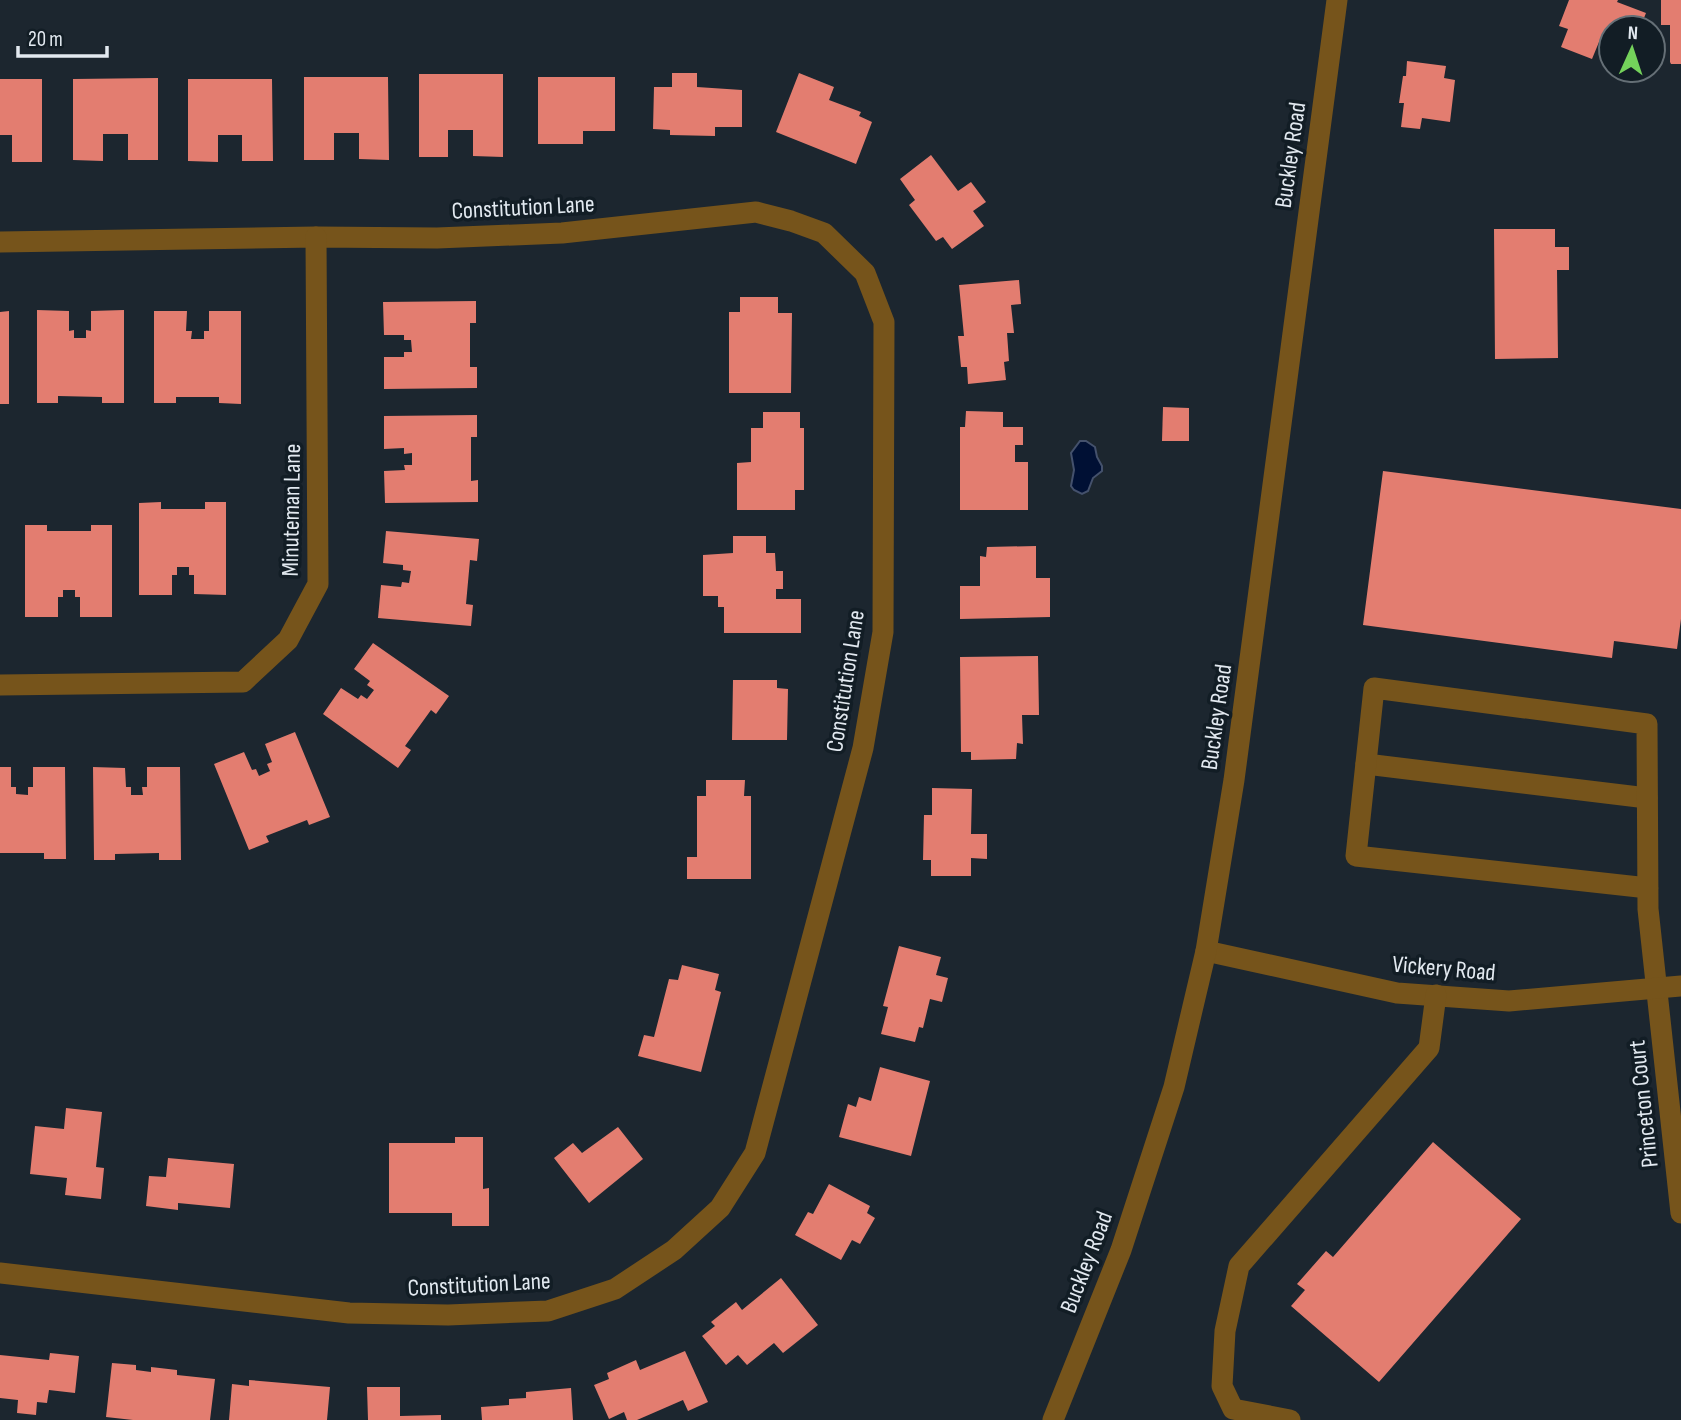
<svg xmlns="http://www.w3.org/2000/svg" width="1681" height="1420" font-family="'Sofia Sans Condensed',sans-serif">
<rect width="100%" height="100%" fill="#1c262f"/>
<path fill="#001034" stroke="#44516c" stroke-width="2" d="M1080 441H1086L1095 447 1097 457 1102 466V471L1093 478 1088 491 1082 494 1074 490 1071 486 1074 470 1071 453Z"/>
<g fill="#e37d70">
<path d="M1569 0H1618L1617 2 1646 13 1640 28H1611V47L1599 42 1592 59 1561 47 1568 29 1559 26Z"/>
<path d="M1661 0H1681V64H1671L1670 62V25H1661Z"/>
<path d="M1407 61 1446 66 1444 78 1455 80 1450 122 1422 118 1420 129 1401 127 1404 103H1399L1403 76H1406Z"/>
<path d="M672 73H697V87L742 90V127H715V136L670 135V130L653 129 654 87H672Z"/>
<path d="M799 73 834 87 829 100 861 112 859 116 872 122 856 164 776 132Z"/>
<path d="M419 74H503V157L473 156V130H448V157H419Z"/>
<path d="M304 77H388L389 160 359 159V133H334V160H304Z"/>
<path d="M538 77H615V131H583V144H538Z"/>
<path d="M158 78V160H128V134H103V161L73 160V79Z"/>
<path d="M0 79H42V162H12V135H0Z"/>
<path d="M188 79H272L273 161H242V135H218V162L188 161Z"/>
<path d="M931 155 958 191 971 182 986 202 973 211 984 226 952 249 943 237 936 241 909 205 915 200 900 179Z"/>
<path d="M1494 229H1555V247H1569V270H1557L1558 358 1495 359Z"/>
<path d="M1019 280 1021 304 1011 305 1014 333H1007L1009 361 1004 362 1006 380 968 384 967 367H961L958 336H964L959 285Z"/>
<path d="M740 297H778V313H792L791 393H729V312H740Z"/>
<path d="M476 301V323H470V367H477V388L384 389V357H404V352H412L411 340H404V335H384L383 302Z"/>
<path d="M37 310 69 311V331L74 330V338H86V330L91 331V311L124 310V403H102V397L58 396V403H37Z"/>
<path d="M9 311V404H0V312Z"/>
<path d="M154 311H187L186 331H192L191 339H204V331H209V311H241V404L219 403V397H176V403H154Z"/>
<path d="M1163 407 1189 408V441H1162Z"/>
<path d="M966 411 1003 412V427H1023V445H1015V462H1028V510H960V427H965Z"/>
<path d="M763 412H800V428H804V490H795V510H737V463L751 462V428H763Z"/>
<path d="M477 415V437H471V481L478 480V502L385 503 384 471 405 470 404 465H412V453L404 454V448L384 449V416Z"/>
<path d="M1383 471 1681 509V619L1677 649 1614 641 1612 658 1363 625Z"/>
<path d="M161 502V509H205V502H226V595L194 594V575H189V567H177V575H172V595H139V503Z"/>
<path d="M25 525H47V531H91V525H112V617H80V597H75V590H63V597H58V617H25Z"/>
<path d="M386 531 479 539 477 561 470 560 466 604 473 605 471 626 378 618 381 585 401 587 402 582 409 583 411 571 403 570V565L383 563Z"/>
<path d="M733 536H766V553H775L776 571H783V589H776V599H801V633H724V607H718V596H703V555L733 553Z"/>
<path d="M1036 546V578H1050V617L960 619V586H980V556L986 557 987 547Z"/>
<path d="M373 643 449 696 436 714 431 710 405 746 411 750 398 768 323 714 341 688 358 699 361 695 367 699 374 690 367 685 370 681 354 669Z"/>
<path d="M1038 656 1039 715H1022L1023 744 1017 743 1016 759 971 760V752H961L960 657Z"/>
<path d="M733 680H777V688L788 689 787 740H732Z"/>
<path d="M295 732 330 817 309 825 307 820 266 836 269 842 249 850 214 764 244 752 252 770 256 769 259 776 270 771 267 764 272 762 265 744Z"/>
<path d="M0 767H11V787H16V794L28 795V787H33V767H65L66 859H44V853H0Z"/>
<path d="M93 767 125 768 126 787H131V795H143L142 787H147V767H180L181 860H159V853L115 854V860H94Z"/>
<path d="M706 780H745L744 796H751V879H687V857H697V796H706Z"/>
<path d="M932 788 972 789 971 834H987V859L971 858V876H931V860H923L924 815H932Z"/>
<path d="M899 946 941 957 936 975 948 978 942 1002 930 999 923 1028 919 1027 915 1042 881 1034 888 1007 883 1006Z"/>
<path d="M682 965 719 974 715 990 721 992 701 1072 638 1056 644 1035 654 1037 669 979 678 980Z"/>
<path d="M880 1067 930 1081 911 1156 839 1137 848 1104 856 1107 859 1097 871 1101Z"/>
<path d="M66 1108 102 1112 96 1167 104 1168 101 1199 65 1195 67 1178 30 1174 35 1126 64 1129Z"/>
<path d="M618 1127 643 1159 589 1203 554 1158 573 1143 582 1153Z"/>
<path d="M455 1137H483V1189L489 1188V1226H452V1213H389V1143H455Z"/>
<path d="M1433 1142 1521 1219 1379 1382 1291 1306 1305 1290 1297 1284 1326 1251 1333 1257Z"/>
<path d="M168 1158 234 1164 230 1208 178 1203V1210L146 1206 149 1176 166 1177Z"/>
<path d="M829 1184 870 1206 867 1213 875 1218 860 1244 852 1240 841 1260 795 1235 808 1212 813 1214Z"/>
<path d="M781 1278 818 1325 783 1353 774 1343 747 1365 738 1355 726 1365 702 1336 715 1326 711 1322 736 1302 742 1310Z"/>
<path d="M685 1351 708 1402 688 1411 683 1400 637 1420H627L624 1412 609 1419 594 1385 609 1379 607 1373 636 1360 640 1370Z"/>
<path d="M50 1353 79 1356 75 1393 49 1390 47 1403 37 1402 36 1415 17 1413 18 1400 0 1398V1355L49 1360Z"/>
<path d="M112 1363 136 1365V1370L151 1372V1367L177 1370V1375L215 1379 210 1420H133L106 1417Z"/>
<path d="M249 1380 330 1387 327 1420H229L232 1384 249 1386Z"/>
<path d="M367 1387H400V1416L441 1415V1420H368Z"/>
<path d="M571 1388 573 1420H482L481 1407 509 1405V1399L526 1398V1392Z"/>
</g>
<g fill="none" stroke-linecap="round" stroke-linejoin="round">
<g stroke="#76541b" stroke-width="21">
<path d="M0 242 316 237 437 238 562 233 756 212 791 221 824 233 865 273 884 322 883 632 863 748 755 1153 720 1208 674 1250 615 1289 548 1311 448 1315 349 1313 0 1273"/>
<path d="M0 685 243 682 288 640 318 584 316 237"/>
<path d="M1366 764 1647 798"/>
<path d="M1648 888 1356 856 1374 688 1647 724C1647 785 1648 847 1648 909L1681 1213"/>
<path d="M1206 951 1397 993 1509 1001 1681 986"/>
<path d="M1053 1420 1121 1250 1174 1087 1206 951 1234 780 1337 0"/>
<path d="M1290 1420 1233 1409 1222 1386 1225 1331 1239 1266 1429 1048 1436 995"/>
</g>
</g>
<g text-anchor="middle" stroke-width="7" stroke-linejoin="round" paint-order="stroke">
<g font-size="24" fill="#e2e9f0" stroke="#121d25">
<text transform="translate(1290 155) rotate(-82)" y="8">Buckley Road</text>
<text transform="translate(523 207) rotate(-3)" y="8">Constitution Lane</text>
<text transform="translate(291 510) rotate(-89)" y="8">Minuteman Lane</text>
<text transform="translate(845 681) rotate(-81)" y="8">Constitution Lane</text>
<text transform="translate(1216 717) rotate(-82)" y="8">Buckley Road</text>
<text transform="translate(1444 968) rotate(5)" y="8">Vickery Road</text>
<text transform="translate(1643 1104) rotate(-96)" y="8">Princeton Court</text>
<text transform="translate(1086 1262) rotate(-69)" y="8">Buckley Road</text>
<text transform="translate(479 1284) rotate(-3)" y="8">Constitution Lane</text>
</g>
</g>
<g transform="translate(1632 49) rotate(3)"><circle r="33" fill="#121d25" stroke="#656f76" stroke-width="2"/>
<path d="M0-5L12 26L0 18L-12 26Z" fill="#74d25b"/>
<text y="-10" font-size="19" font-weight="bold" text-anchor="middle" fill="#e2e9f0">N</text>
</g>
<path d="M18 46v10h89v-10" fill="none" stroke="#e2e9f0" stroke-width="3.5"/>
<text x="28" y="46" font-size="21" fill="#e2e9f0" stroke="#121d25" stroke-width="5" paint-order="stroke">20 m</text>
</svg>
